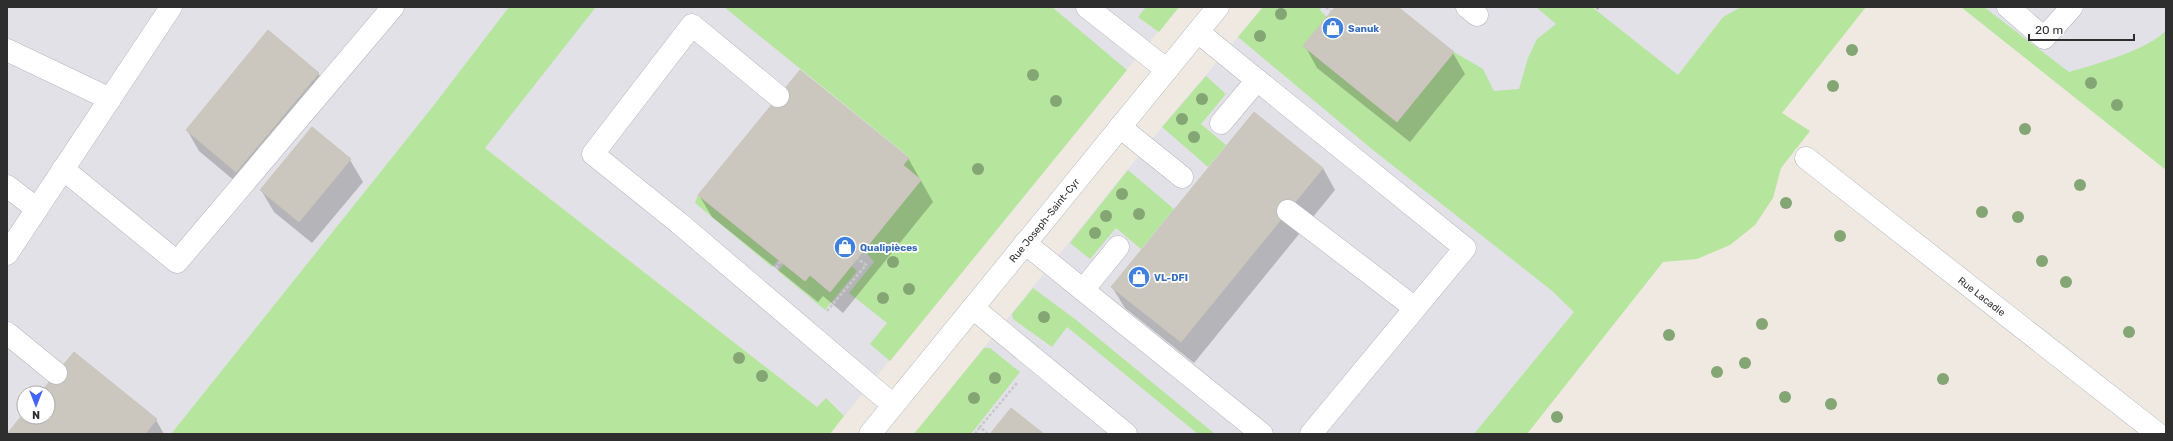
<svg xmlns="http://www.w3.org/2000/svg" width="2173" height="441" font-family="Rubik,sans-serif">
<rect width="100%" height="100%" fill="#efe9e1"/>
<g fill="#e3e1e8" fill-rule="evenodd">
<path d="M7 7H1178L837 425 817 407 485 148 434 105 171 434H7ZM24 393H48V417H24Z"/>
<path d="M1263 7H1866L1493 434H914L1162 127Z"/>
<path d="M1961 7H2166V39L2092 110Z"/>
</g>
<g fill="#b6e59e">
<path d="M509 7H596L485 148 817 407 826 398 844 416 830 434H171L434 105Z"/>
<path d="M724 7H1052L1127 70 890 361 870 344 887 323 849 293 874 262 864 250 921 180 903 165 909 157Z"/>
<path d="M1146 7H1179L1159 32 1138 17Z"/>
<path d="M1263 7H1322L1320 10 1327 17 1304 46 1397 121 1454 52 1483 69 1494 91 1519 89 1528 58 1537 39 1556 24 1536 7H1592L1678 75 1723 17 1741 7H1866L1782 113 1810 131 1781 168 1773 198 1755 225 1730 245 1697 259 1663 262 1527 434H1474L1574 312 1551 290 1373 150 1238 37Z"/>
<path d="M1961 7H1984L2069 72C2093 65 2151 49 2166 30V170Z"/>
<path d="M1206 76 1226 94 1201 124 1226 145 1208 167 1162 127Z"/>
<path d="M1128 170 1174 209 1141 249 1116 228 1090 259 1070 243Z"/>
<path d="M698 195 778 260 772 267 695 203Z"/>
<path d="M784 264 805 281 810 275 830 292 851 266 857 271 825 310 778 271Z"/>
<path d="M1033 288 1075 319 1215 434H1198L1067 327 1052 347 1013 319 1012 314Z"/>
<path d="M984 348H990L1020 372 971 434H914Z"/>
</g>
<g fill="#0003">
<path d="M1336 7H1396L1453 53 1465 74 1410 142 1317 68 1305 46Z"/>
<path d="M1594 7H1600L1598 10Z"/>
<path d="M318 73 331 95 249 193 199 151 187 130Z"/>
<path d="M312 129 350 160 363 182 312 243 274 212 261 190Z"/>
<path d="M908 158 933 202 843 313 823 296 818 302 712 217 699 195Z"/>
<path d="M1323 168 1335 190 1194 363 1125 308 1112 287Z"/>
<path d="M74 353 156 420 164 434H8L24 414V417H48V393H42Z"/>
</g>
<g fill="#cbc7bf" stroke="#cbc5ba">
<path d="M1335 7H1398L1454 52 1397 122 1303 46Z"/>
<path d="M268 30 319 73 236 172 186 130Z"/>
<path d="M800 70 909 158 903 165 921 180 830 292 810 275 805 281 698 195Z"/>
<path d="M1254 112 1323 168 1181 342 1111 287Z"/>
<path d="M312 127 351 159 299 222 260 190Z"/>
<path d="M74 352 157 419 145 434H7L24 413V417H48V393H40Z"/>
<path d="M1011 408 1044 434H990Z"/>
</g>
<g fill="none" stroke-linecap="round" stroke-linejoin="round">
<g stroke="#b4b7c1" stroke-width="23">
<g id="minor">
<path d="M1087 7 1167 70"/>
<path d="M1467 7 1477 15"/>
<path d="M2008 7 2044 38 2072 7"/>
<path d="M1198 32 1257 80 1221 123"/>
<path d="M7 50 110 99"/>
<path d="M1257 80 1465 248 1311 434"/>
<path d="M778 96 692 25 593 154 679 223 893 405"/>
<path d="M1120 127 1182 177"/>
<path d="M1806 158 2158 434"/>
<path d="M63 169 177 262 393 7"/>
<path d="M7 186 37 209"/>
<path d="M1288 211 1415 308"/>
<path d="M1025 243 1083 290 1118 247"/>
<path d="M7 254 171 7"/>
<path d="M1083 290 1262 434"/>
<path d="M973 308 1126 434"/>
<path d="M7 333 56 373"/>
<path d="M870 434 1218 7"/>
</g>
</g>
<g stroke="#c9c9c9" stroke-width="2.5" stroke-dasharray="3 2" stroke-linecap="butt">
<path d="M1328 7 1327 8 1331 11"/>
<path d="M776 268 780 262"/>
<path d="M827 311 866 265 857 258"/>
<path d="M975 434 980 427"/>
<path d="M988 434 980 427 1017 383"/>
</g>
<use href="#minor" stroke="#fff" stroke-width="22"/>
</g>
<g fill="#84a574">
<circle cx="1281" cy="14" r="6"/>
<circle cx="1260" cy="36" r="6"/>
<circle cx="1852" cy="50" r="6"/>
<circle cx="1033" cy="75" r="6"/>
<circle cx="2091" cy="83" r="6"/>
<circle cx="1833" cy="86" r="6"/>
<circle cx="1202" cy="99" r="6"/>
<circle cx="1056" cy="101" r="6"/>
<circle cx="2117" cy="105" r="6"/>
<circle cx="1182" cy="119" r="6"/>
<circle cx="2025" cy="129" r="6"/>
<circle cx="1194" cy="137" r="6"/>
<circle cx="978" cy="169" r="6"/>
<circle cx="2080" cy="185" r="6"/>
<circle cx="1122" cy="194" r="6"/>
<circle cx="1786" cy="203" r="6"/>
<circle cx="1982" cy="212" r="6"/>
<circle cx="1139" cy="214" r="6"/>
<circle cx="1106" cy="216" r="6"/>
<circle cx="2018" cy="217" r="6"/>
<circle cx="1095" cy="233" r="6"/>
<circle cx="1840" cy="236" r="6"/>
<circle cx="2042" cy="261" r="6"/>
<circle cx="893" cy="262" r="6"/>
<circle cx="2066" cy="282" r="6"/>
<circle cx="909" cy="289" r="6"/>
<circle cx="883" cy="298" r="6"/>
<circle cx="1044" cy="317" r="6"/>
<circle cx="1762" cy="324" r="6"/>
<circle cx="2129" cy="332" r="6"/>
<circle cx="1669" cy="335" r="6"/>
<circle cx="739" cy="358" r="6"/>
<circle cx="1745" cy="363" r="6"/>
<circle cx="1717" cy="372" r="6"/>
<circle cx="762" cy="376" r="6"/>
<circle cx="995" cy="378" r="6"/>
<circle cx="1943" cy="379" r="6"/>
<circle cx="1785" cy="397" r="6"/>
<circle cx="974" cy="398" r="6"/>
<circle cx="1831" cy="404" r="6"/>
<circle cx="1557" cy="417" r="6"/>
</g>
<defs>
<g id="shop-disc" transform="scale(1.15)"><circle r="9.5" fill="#3f7fe0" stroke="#fff"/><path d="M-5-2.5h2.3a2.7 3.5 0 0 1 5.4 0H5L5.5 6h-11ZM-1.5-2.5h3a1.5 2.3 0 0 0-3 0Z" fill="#fff"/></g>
</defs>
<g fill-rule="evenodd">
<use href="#shop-disc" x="1333" y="28"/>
<use href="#shop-disc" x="845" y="247"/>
<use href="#shop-disc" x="1139" y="277"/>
</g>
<g text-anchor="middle" stroke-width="3.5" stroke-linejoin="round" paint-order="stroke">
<g font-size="10" font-weight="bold" fill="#366cbe" stroke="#fff" text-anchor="start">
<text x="1348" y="32">Sanuk</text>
<text x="860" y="251">Qualipièces</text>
<text x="1154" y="281">VL-DFI</text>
</g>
<g font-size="10" fill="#2e2e2e" stroke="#fff">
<text transform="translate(1044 220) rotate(-51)" y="4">Rue Joseph-Saint-Cyr</text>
<text transform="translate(1982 296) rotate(38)" y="4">Rue Lacadie</text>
</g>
</g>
<rect width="2173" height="441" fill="none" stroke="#2e2e2e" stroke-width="16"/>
<g transform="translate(36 405) rotate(180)"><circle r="19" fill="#ffffff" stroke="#ababab"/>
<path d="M0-3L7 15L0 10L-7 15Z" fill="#4264fb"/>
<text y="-6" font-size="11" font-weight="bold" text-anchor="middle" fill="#2e2e2e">N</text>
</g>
<path d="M2029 34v6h105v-6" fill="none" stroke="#2e2e2e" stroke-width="2"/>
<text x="2035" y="34" font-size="12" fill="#2e2e2e" stroke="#ffffff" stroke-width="3" paint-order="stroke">20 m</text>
</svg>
